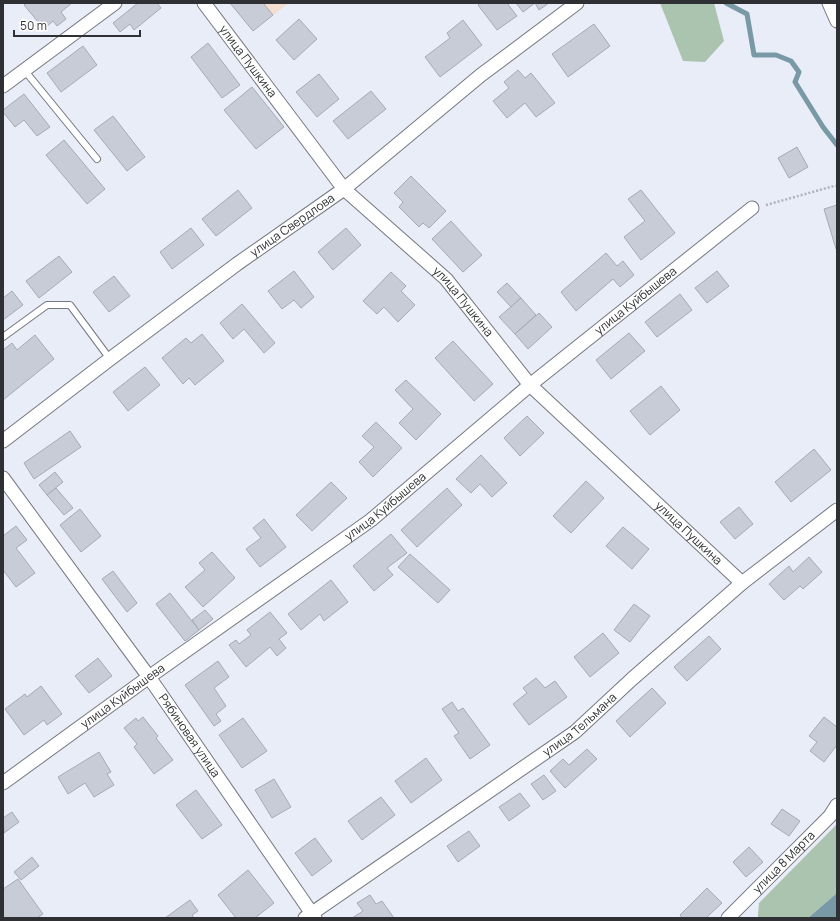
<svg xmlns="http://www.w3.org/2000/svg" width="840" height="921" font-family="Manrope,sans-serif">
<rect width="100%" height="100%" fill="#e9edf7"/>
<path fill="#f4ded1" d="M230 3H289L253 31Z"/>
<g fill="#abc4af">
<path d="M660 3H714L724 41 705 62 683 61Z"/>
<path d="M837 824V893L808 918H758V914L759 903Z"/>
</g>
<path fill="#7899a5" d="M837 893V918H808Z"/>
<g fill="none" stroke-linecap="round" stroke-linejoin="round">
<path stroke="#7899a5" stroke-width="5" d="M726 3 747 14 754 55H776L791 61 799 72 795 82 823 127 837 145"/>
</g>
<g fill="#c8ccd6" stroke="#a7aab4">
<path d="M27 3H72L61 12 66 19 57 26 53 21 44 29 24 5Z"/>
<path d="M138 3H157L161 8 134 30 130 24 120 32 113 23Z"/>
<path d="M230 3H263L273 15 253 31Z"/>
<path d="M480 3H507L517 16 497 30 478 5Z"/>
<path d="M516 3H549L539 10 535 3 523 12Z"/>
<path d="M299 19 317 39 294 60 276 40Z"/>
<path d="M463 20 482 45 440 77 425 57 450 38 447 33Z"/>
<path d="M594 24 610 46 568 77 552 54Z"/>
<path d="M208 43 240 85 222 98 191 57Z"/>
<path d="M83 46 97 65 61 92 47 73Z"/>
<path d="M518 70 525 78 531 73 555 103 536 117 525 103 507 118 493 101 509 88 504 82Z"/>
<path d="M319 74 339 99 317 117 296 92Z"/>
<path d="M252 87 284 127 256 149 224 110Z"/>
<path d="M371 91 386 109 348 139 333 121Z"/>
<path d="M24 94 50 127 37 136 24 120 15 127 3 112V110Z"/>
<path d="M113 116 145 157 127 171 94 130Z"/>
<path d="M64 140 105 189 87 204 46 155Z"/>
<path d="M797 147 808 167 789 178 778 158Z"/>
<path d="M411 176 446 211 429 228 423 223 419 227 399 207 403 202 394 193Z"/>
<path d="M238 190 252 208 216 236 202 219Z"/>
<path d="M641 190 675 233 641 260 624 237 645 221 628 199Z"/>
<path d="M837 205V248L836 249 824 209Z"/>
<path d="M451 221 482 255 463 272 432 239Z"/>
<path d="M191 228 204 245 172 269 160 252Z"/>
<path d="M346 228 361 245 333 270 318 252Z"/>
<path d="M606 253 617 266 623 261 634 275 620 287 613 279 576 311 561 292Z"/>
<path d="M59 256 72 272 39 298 26 281Z"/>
<path d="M294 271 314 297 301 308 294 300 282 309 268 291Z"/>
<path d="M717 271 729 286 707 303 695 288Z"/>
<path d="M391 272 406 286 401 291 415 305 398 322 384 307 377 314 363 301Z"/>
<path d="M114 276 130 296 109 312 93 292Z"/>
<path d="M507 283 521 298 511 307 497 292Z"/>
<path d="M12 291 23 305 3 320V298Z"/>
<path d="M680 294 692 310 657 337 645 322Z"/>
<path d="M521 298 536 315 515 334 499 317Z"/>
<path d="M242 304 275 343 264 353 244 329 233 339 220 323Z"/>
<path d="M539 313 552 327 528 349 515 334Z"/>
<path d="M629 333 645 351 611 379 596 360Z"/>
<path d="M202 334 224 361 195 385 189 378 183 384 162 358 186 338 191 343Z"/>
<path d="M35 335 54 359 3 400V361L4 360 3 359V350L12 343 17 350Z"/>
<path d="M453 341 493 384 474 401 435 358Z"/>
<path d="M145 367 160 385 128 411 113 392Z"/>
<path d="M406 380 441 414 416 440 399 423 413 409 395 390Z"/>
<path d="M661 386 680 410 650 435 630 411Z"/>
<path d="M527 416 544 433 520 456 504 438Z"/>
<path d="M376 422 402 448 373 477 359 462 374 447 362 436Z"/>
<path d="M70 431 81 447 34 479 24 463Z"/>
<path d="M814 449 831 470 791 502 775 482Z"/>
<path d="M481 455 507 483 492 497 480 484 471 493 456 479Z"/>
<path d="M55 472 63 482 47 495 39 485Z"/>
<path d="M586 481 604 498 571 533 553 516Z"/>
<path d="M331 482 347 498 312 531 296 515Z"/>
<path d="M56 488 73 508 64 515 47 495Z"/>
<path d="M447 488 462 505 417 547 401 530Z"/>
<path d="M739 507 753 524 735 539 720 522Z"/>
<path d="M80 509 101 536 81 552 60 525Z"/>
<path d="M264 519 286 547 260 567 246 549 261 538 253 528Z"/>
<path d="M16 526 27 540 16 548 35 573 16 587 3 570V536Z"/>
<path d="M623 527 649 549 632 569 606 546Z"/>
<path d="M391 534 407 553 387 568 393 575 374 591 353 566Z"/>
<path d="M212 552 235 578 203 607 185 587 205 570 199 563Z"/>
<path d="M410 554 450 590 438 603 398 567Z"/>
<path d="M809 557 822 572 803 589 800 586 784 600 769 584 789 566 793 572Z"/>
<path d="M113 571 137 603 127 612 102 579Z"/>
<path d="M331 580 348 602 324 621 320 614 301 630 288 614Z"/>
<path d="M170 593 199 630 185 641 156 604Z"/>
<path d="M634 604 650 616 630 642 614 630Z"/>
<path d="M205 610 213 619 199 630 192 620Z"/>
<path d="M270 612 287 633 279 639 286 648 277 656 270 647 246 667 229 645 236 640 239 644 251 635 247 630Z"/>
<path d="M603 633 619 653 590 677 574 657Z"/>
<path d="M709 636 721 649 687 681 674 667Z"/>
<path d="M98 658 112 676 89 693 75 676Z"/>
<path d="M218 661 229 677 214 688 226 706 216 714 221 721 214 726 185 685Z"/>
<path d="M536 678 545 688 555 681 567 697 529 725 513 704 527 693 523 688Z"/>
<path d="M41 686 62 714 47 725 44 720 24 735 5 709 25 694 27 697Z"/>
<path d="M652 688 666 703 630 737 616 721Z"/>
<path d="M452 702 458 711 463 708 490 745 470 759 454 736 459 733 442 709Z"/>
<path d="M143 717 158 736 156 738 173 760 154 774 134 747 137 744 124 728 136 718 138 721Z"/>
<path d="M824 717 837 727V745L824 762 810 751 817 742 809 736Z"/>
<path d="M243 718 267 751 242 768 219 735Z"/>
<path d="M587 749 597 759 565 788 550 771 563 759 569 765Z"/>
<path d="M99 752 111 772 107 774 114 785 94 797 85 783 68 794 58 777Z"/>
<path d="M426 758 442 780 411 803 395 781Z"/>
<path d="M544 775 556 791 543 800 531 784Z"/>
<path d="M274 779 291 807 272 818 255 790Z"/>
<path d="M196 790 222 825 202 839 176 805Z"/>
<path d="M520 793 530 806 509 821 499 807Z"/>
<path d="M381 797 395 815 362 840 348 821Z"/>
<path d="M782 809 800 821 789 836 771 824Z"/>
<path d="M12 812 19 822 4 833 3 818Z"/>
<path d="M469 831 480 846 458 862 447 846Z"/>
<path d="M315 838 332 861 312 876 295 853Z"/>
<path d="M749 847 763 862 746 877 733 862Z"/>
<path d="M32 857 39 866 21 880 14 872Z"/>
<path d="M248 870 274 903 255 918H236L218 895Z"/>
<path d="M18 879 43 914 37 918H3V889Z"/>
<path d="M707 888 722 903 706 918H682L680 915Z"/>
<path d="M370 895 376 904 382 901 394 918H352L363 911 357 903Z"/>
<path d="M190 900 198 911 192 915 194 918H165Z"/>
</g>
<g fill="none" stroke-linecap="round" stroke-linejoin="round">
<g stroke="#757881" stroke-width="8">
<g id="lane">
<path d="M25 71 97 159"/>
<path d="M3 337 47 305H70L110 359"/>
</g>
</g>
<g stroke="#757881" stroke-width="15">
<g id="street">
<path id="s1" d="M204 3 344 189 446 279 530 385 742 583"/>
<path d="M829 3 837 21"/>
<path d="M3 86 115 3"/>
<path id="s2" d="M3 441 110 359 237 264 344 189 481 75 577 3"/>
<path id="s3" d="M3 478 149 677 315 918"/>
<path id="s4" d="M3 783 149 677 371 520 530 385 752 208"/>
<path id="s5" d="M305 918 575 732 632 679 742 583 837 510"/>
<path id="s6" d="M728 918 830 816 837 805"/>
</g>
</g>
<path stroke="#afb2ba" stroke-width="2.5" stroke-dasharray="2 2" stroke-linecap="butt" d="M766 205 834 186H837"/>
<use href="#lane" stroke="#fff" stroke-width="6"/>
<use href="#street" stroke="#fff" stroke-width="13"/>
</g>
<g text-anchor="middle" stroke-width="3.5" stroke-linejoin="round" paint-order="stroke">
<g font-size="12" fill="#2f3034" stroke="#fff">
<text dy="4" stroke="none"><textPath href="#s1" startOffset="73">улица Пушкина</textPath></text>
<text dy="4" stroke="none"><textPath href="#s2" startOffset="361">улица Свердлова</textPath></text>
<text dy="4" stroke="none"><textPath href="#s4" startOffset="796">улица Куйбышева</textPath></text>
<text dy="4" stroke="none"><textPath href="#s1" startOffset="397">улица Пушкина</textPath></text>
<text dy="4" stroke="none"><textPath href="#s4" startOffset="472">улица Куйбышева</textPath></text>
<text dy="4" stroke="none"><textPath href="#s1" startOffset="721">улица Пушкина</textPath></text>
<text dy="4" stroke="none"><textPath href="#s4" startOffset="148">улица Куйбышева</textPath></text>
<text dy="4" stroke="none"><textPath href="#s5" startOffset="336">улица Тельмана</textPath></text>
<text dy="4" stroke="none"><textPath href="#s3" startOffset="318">Рябиновая улица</textPath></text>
<text dy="4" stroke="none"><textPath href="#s6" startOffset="79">улица 8 Марта</textPath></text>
</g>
</g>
<rect width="840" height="921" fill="none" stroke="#2f3034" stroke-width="8"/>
<path d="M14 30v6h126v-6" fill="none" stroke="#2f3034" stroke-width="2"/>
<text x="20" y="30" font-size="12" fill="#2f3034" stroke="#ffffff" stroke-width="3" paint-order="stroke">50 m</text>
</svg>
